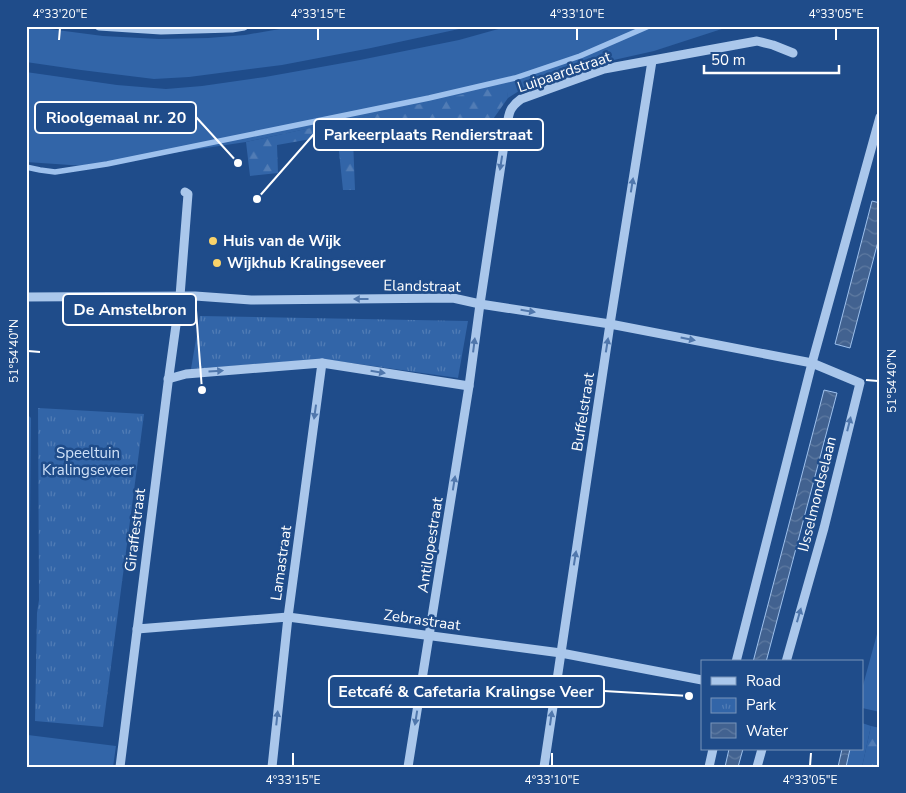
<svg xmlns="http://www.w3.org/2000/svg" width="906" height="793" font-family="'Nunito Sans',sans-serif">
<defs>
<pattern id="forest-firs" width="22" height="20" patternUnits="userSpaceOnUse" patternTransform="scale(1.25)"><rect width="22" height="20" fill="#3265a8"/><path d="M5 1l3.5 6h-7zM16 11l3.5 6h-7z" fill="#517cb5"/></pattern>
<pattern id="park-tufts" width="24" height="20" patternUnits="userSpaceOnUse" patternTransform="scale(1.25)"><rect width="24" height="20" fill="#3265a8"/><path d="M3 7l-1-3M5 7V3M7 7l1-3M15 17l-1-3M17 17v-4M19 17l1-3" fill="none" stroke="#517cb5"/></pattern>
<pattern id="water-waves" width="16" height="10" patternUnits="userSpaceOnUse" patternTransform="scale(1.25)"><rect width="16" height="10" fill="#426290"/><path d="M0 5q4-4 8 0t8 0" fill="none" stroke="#5e7aa1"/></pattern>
</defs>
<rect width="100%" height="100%" fill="#1f4c8a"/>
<g fill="#3265a8">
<path d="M26 26 103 36 159 39 208 38 245 35 297 26H473L371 48 282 65 189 77 154 79 81 70 26 62Z"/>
<path d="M509 26H731L654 51 596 64 544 81 519 91 508 98 506 86 246 142 85 166 26 162V72L117 85 166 89 202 86 265 77 360 60 459 40Z"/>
<path d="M26 413 31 418 28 735 116 746 113 767H26Z"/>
<path d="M880 623V712L862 708V689Z"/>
<path d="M862 723 871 726 862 767H842L846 749H862Z"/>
</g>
<g fill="url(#forest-firs)">
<path d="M507 85 508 98 491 122 369 129V137L353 139 355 190H343L338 142 328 136 277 145 278 173 250 176 246 142Z"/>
<path d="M871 726 880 728V767H862Z"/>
</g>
<g fill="url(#park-tufts)">
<path d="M200 316 468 321 458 378 323 359 191 369Z"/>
<path d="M38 408 144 414 103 727 35 721 37 613 39 600Z"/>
</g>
<g fill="url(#water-waves)" stroke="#9ec1ed">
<path d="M872 201 880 203V234L850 348 835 344Z"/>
<path d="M824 390 837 393 766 662H753Z"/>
<path d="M729 749H743L738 767H725Z"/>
<path d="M842 749H850L846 767H838Z"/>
</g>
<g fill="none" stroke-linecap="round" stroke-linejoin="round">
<path stroke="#9ec1ed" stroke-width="5.5" d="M26 167 40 170 55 172 107 164 429 98 515 78 580 56 649 26"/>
<g stroke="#aac7eb" stroke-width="9">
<path d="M99 26 161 30 232 28 244 26"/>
<path d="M26 297 195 296 251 300 453 298 480 304 610 324 812 363 860 383 824 528 786 662"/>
<path d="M168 379 186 374 322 363 469 386"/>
<path d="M137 629 288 617 561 653 702 680"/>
<path d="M736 662 812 363 880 117"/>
<path d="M120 767 168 383 180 296 188 194 185 192"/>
<path d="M272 767 288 617 322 363"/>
<path d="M408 767 469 386 480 304 507 125C509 112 510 107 521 99L604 69 757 41 773 45 793 53"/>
<path d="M544 767 610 324 652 61"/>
<path d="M709 767 713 749"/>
<path d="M757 767 762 749"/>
</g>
</g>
<defs><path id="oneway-solid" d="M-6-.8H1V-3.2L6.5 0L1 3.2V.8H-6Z" transform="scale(1.25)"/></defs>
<g fill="#5077ac">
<use href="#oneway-solid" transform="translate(501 163) rotate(99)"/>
<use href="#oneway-solid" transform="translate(632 185) rotate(-81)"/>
<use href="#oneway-solid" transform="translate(361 299) rotate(180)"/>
<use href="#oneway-solid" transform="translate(528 311) rotate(9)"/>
<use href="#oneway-solid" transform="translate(688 339) rotate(11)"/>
<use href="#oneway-solid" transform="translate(474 345) rotate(-83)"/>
<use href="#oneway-solid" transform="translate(607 345) rotate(-81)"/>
<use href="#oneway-solid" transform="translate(216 371) rotate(-4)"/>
<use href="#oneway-solid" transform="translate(378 372) rotate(9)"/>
<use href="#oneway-solid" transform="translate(315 412) rotate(98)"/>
<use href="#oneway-solid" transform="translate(849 424) rotate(-76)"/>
<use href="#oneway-solid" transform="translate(454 483) rotate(-81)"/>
<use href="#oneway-solid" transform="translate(575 558) rotate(-81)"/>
<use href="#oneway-solid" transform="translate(799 615) rotate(-74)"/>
<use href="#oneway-solid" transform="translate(277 718) rotate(-84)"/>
<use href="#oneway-solid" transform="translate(416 718) rotate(99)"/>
<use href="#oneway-solid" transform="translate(551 718) rotate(-82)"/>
</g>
<path fill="none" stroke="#fff" stroke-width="2" d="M59 40 60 28M318 40V28M577 40V28M836 40V28M28 351 40 352M866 380 878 381M293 766V753M552 766V753M810 766 811 753"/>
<g fill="#fad36a" stroke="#1f4c8a" stroke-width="2">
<circle cx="213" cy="241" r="5"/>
<circle cx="217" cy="263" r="5"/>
</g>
<g text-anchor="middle" stroke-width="5" stroke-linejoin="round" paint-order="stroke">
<g font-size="15" fill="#fff" stroke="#1f4c8a">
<text transform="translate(564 72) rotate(-19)" y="5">Luipaardstraat</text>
<text transform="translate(422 286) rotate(1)" y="5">Elandstraat</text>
<text transform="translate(583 412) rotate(-81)" y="5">Buffelstraat</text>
<text transform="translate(817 494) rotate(-76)" y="5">IJsselmondselaan</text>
<text transform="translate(135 530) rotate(-83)" y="5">Giraffestraat</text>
<text transform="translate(430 545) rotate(-81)" y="5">Antilopestraat</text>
<text transform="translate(281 563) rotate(-82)" y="5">Lamastraat</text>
<text transform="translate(422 620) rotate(8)" y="5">Zebrastraat</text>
</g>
<g font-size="15" font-weight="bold" fill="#fff" stroke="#1f4c8a" text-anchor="start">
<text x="223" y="246">Huis van de Wijk</text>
<text x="227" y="268">Wijkhub Kralingseveer</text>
</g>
<g font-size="15" fill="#cfe1f8" stroke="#1f4c8a">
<text x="88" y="458">Speeltuin<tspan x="88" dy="17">Kralingseveer</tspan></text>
</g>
</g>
<path fill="none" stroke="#fff" stroke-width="2" d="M238 163L196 117M257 199L314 134M202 390L196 310M689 696L604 691"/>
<g fill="#fff" stroke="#1f4c8a" stroke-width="2">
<circle cx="238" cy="163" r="5"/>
<circle cx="257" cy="199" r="5"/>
<circle cx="202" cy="390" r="5"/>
<circle cx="689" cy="696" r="5"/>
</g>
<g fill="#1f4c8a" stroke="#fff" stroke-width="2">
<rect x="35" y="102" width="161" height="31" rx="5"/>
<rect x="314" y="119" width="229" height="31" rx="5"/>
<rect x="63" y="294" width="133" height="31" rx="5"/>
<rect x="329" y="676" width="275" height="31" rx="5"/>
</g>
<g font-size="16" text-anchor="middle" font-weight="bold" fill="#fff">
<text x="116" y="123">Rioolgemaal nr. 20</text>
<text x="428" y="140">Parkeerplaats Rendierstraat</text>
<text x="130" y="315">De Amstelbron</text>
<text x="466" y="697">Eetcafé &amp; Cafetaria Kralingse Veer</text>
</g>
<rect width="906" height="793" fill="none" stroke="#1f4c8a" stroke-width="55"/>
<rect x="701" y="660" width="162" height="90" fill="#1f4c8a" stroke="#7994b9"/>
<rect x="711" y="677" width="25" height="8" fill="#aac7eb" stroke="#7994b9"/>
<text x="746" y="686" font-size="15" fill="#ffffff">Road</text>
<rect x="711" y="698" width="25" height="15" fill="url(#park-tufts)" stroke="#7994b9"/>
<text x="746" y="710" font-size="15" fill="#ffffff">Park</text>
<rect x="711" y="723" width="25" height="15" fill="url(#water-waves)" stroke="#7994b9"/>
<text x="746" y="736" font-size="15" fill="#ffffff">Water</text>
<path d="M704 65v8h135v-8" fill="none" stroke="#ffffff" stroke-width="2.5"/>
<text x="711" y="65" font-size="15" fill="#ffffff" stroke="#1f4c8a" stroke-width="4" paint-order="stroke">50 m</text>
<rect x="28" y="28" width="850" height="738" fill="none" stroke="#fff" stroke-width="2"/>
<g font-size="12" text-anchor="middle" fill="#fff">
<text x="60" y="18">4°33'20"E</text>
<text x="318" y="18">4°33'15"E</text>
<text x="577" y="18">4°33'10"E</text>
<text x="836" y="18">4°33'05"E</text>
<text transform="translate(14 351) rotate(-90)" y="4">51°54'40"N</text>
<text transform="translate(892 381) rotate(-90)" y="4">51°54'40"N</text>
<text x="293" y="784">4°33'15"E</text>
<text x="552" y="784">4°33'10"E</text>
<text x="810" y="784">4°33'05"E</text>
</g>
</svg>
